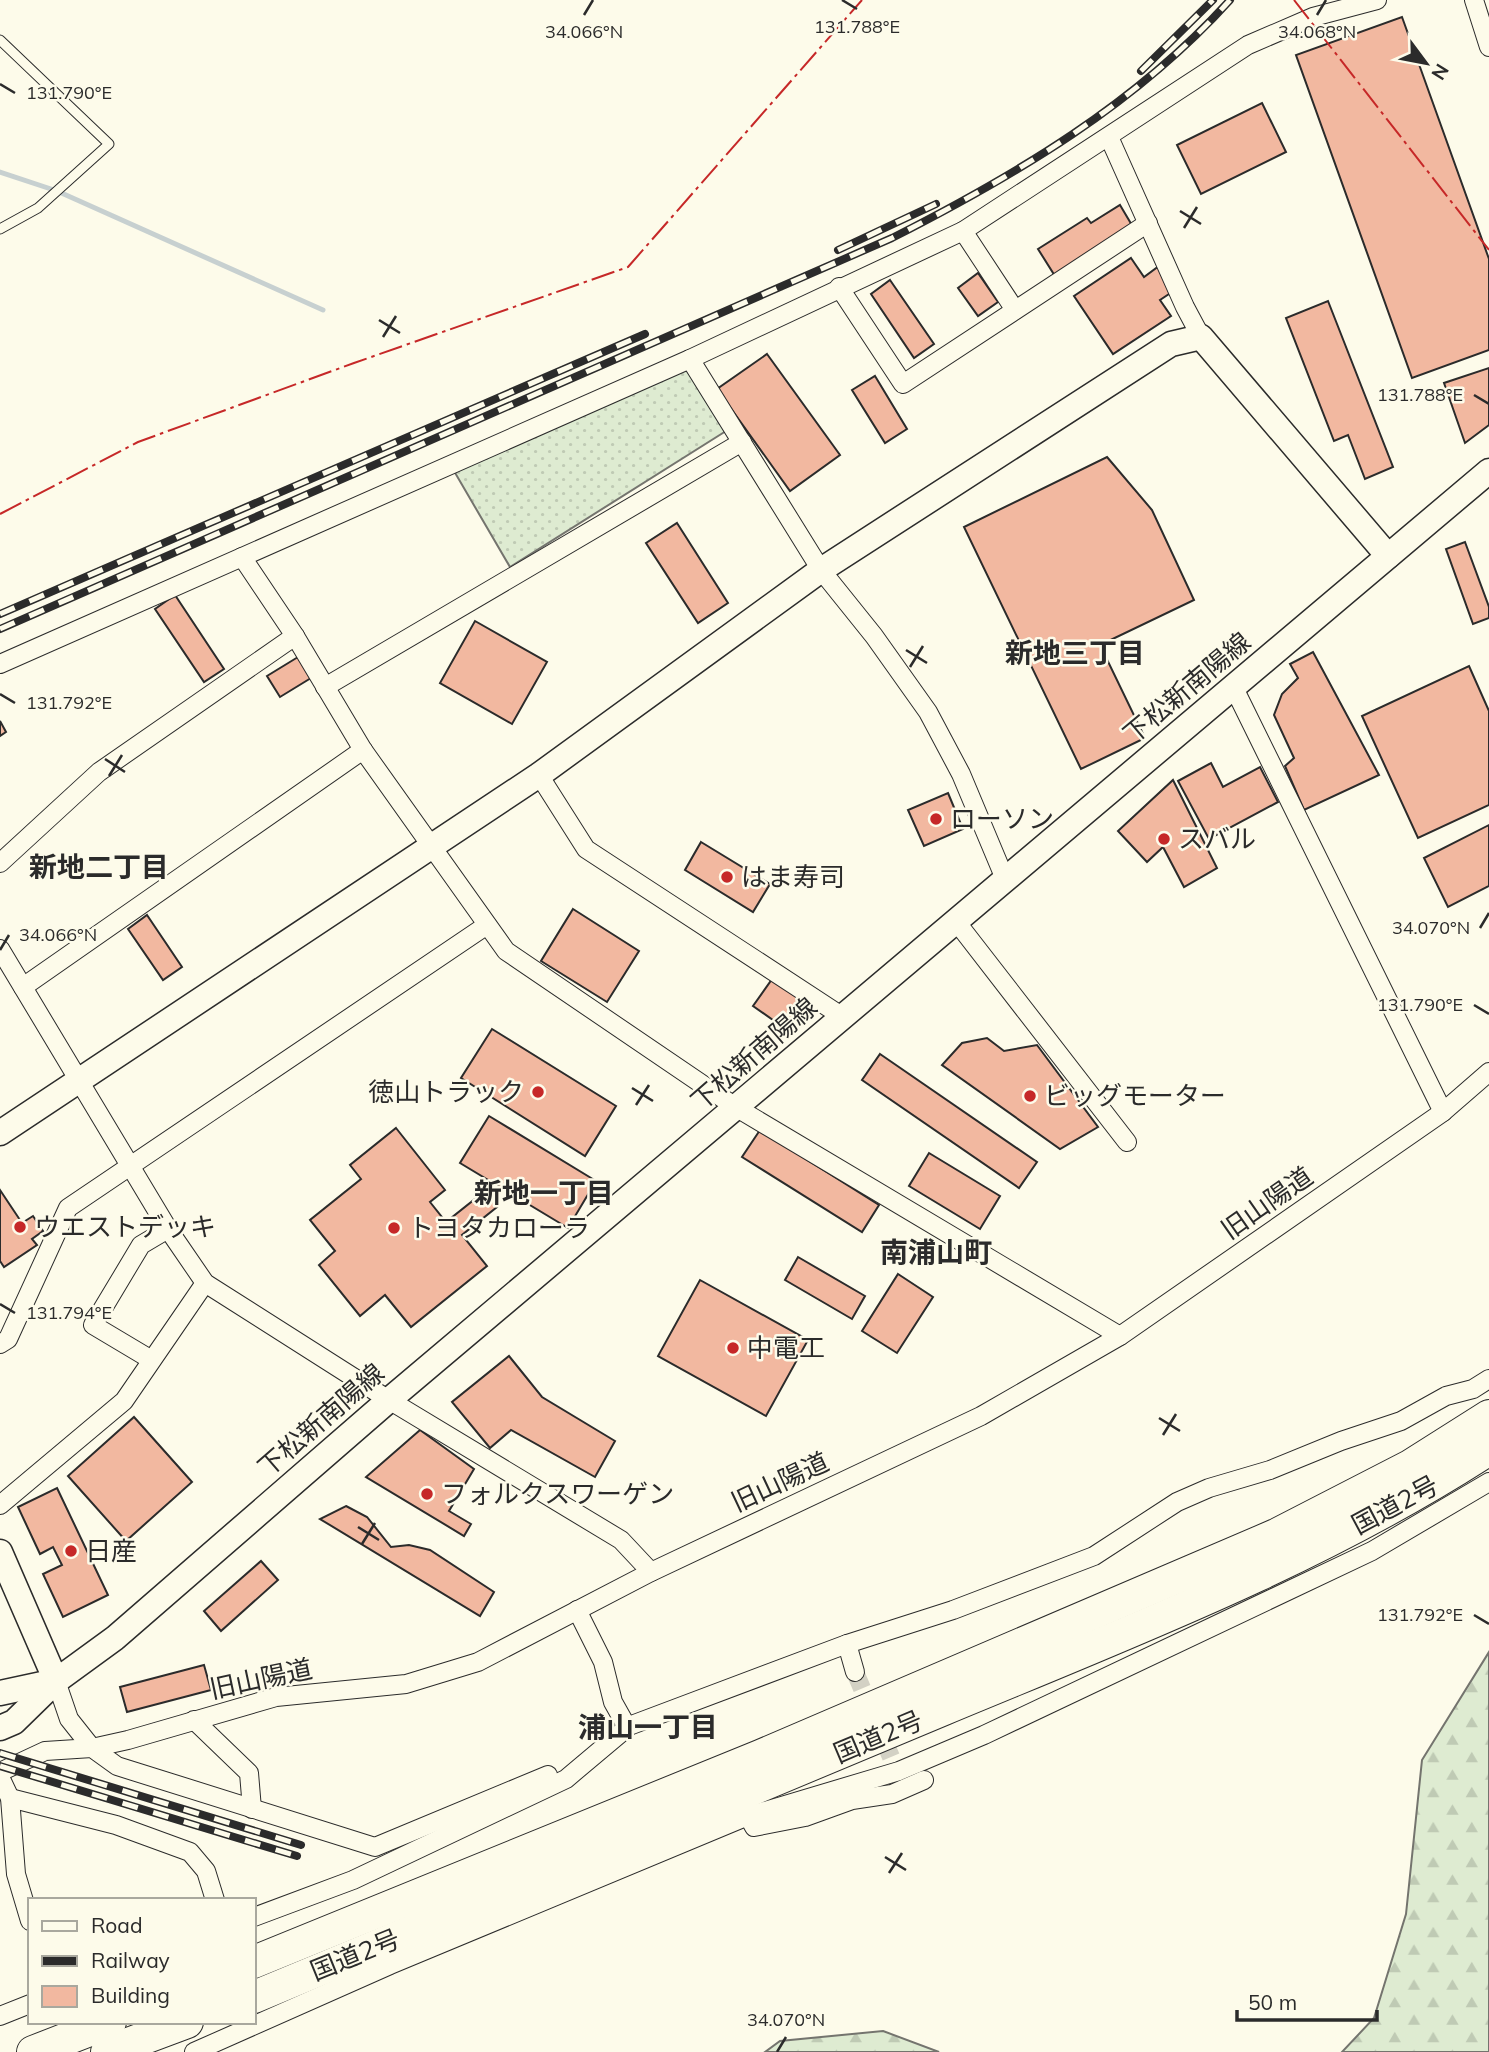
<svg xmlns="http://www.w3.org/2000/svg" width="1489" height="2052" font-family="Mulish,'Noto Sans JP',sans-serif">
<defs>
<pattern id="grass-dots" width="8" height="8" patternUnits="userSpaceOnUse" patternTransform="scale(1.75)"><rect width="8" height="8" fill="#deebd1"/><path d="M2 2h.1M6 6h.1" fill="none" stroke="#bfcab4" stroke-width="1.8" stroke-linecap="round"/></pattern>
<pattern id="forest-firs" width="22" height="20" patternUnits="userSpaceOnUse" patternTransform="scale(1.75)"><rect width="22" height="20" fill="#deebd1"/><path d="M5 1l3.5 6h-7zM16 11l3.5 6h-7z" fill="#bfcab4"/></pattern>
</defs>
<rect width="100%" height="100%" fill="#fdfbea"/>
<path fill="url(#grass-dots)" stroke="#74746e" stroke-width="2" d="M686 368 726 431 510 567 454 471Z"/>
<g fill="url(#forest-firs)" stroke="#74746e" stroke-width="2">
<path d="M1489 1652V2052H1342L1374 2018 1406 1914 1422 1760Z"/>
<path d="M883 2031 939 2052H765L780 2041Z"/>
</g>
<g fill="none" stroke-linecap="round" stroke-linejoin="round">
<path stroke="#c7d0d0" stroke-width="5" d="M0 172 57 191 323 310"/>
</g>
<g fill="#f2b8a0" stroke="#2b2b2b" stroke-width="2">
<path d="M1402 17 1489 259V350L1412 378 1296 55Z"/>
<path d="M1262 103 1286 152 1201 194 1177 145Z"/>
<path d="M1120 205 1133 227 1055 276 1038 249 1087 218 1091 223Z"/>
<path d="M1131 258 1144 277 1159 266 1175 290 1160 300 1171 316 1113 354 1074 296Z"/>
<path d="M978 273 998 302 978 316 958 288Z"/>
<path d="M890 280 934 344 914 358 871 294Z"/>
<path d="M1328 301 1393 467 1365 479 1348 435 1334 441 1286 318Z"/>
<path d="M767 354 840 455 790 491 717 389Z"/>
<path d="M1489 368V425L1465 443 1444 383Z"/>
<path d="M875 376 907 429 885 443 852 390Z"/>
<path d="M1107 457 1152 510 1194 600 1100 645 1145 738 1081 769 964 527Z"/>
<path d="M677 523 728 603 698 623 646 543Z"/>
<path d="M1465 542 1489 607V618L1473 624 1446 549Z"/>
<path d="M175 595 224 669 204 682 155 609Z"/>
<path d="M475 621 547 662 512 724 440 683Z"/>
<path d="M1313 652 1379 775 1304 810 1285 766 1294 758 1274 715 1282 694 1298 678 1290 664Z"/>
<path d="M298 657 311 678 280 697 267 676Z"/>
<path d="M1469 666 1489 711V805L1418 838 1362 716Z"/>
<path d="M0 721 6 732 0 736Z"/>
<path d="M1211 763 1223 787 1260 767 1278 802 1209 839 1178 781Z"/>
<path d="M1173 780 1217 868 1184 887 1163 847 1147 862 1118 831Z"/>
<path d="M948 793 963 829 924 846 908 810Z"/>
<path d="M1489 825V886L1448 907 1424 858Z"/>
<path d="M701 842 770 884 753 912 685 870Z"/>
<path d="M573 909 639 951 607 1002 541 961Z"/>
<path d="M147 915 182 967 163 980 128 929Z"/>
<path d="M775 975 815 1003 793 1034 753 1006Z"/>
<path d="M492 1029 616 1106 585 1156 461 1078Z"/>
<path d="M987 1038 1004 1051 1037 1045 1098 1127 1060 1149 942 1065 962 1043Z"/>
<path d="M880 1054 1037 1162 1019 1188 862 1080Z"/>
<path d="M489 1116 596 1181 568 1228 460 1163Z"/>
<path d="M396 1128 445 1190 430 1202 446 1222 485 1191 497 1207 462 1235 487 1266 411 1327 385 1295 360 1316 319 1265 335 1251 310 1220 361 1179 350 1165Z"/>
<path d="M760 1130 879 1205 862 1232 742 1157Z"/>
<path d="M929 1153 1000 1196 980 1229 909 1186Z"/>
<path d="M0 1190 22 1223 33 1216 43 1231 32 1239 37 1245 4 1267 0 1261Z"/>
<path d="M798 1257 865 1296 852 1319 785 1280Z"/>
<path d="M898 1274 933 1297 897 1353 862 1331Z"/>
<path d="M700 1280 808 1340 766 1416 658 1356Z"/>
<path d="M509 1356 542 1397 615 1441 595 1477 511 1430 490 1448 452 1402Z"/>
<path d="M134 1417 192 1482 126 1541 68 1476Z"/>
<path d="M420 1430 474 1469 449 1511 471 1524 464 1536 366 1477Z"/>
<path d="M57 1488 108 1595 63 1617 43 1574 62 1565 53 1547 40 1554 18 1507Z"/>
<path d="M346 1506 367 1517 391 1547 409 1545 430 1550 494 1592 480 1616 320 1519Z"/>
<path d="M261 1561 278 1580 221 1631 204 1611Z"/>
<path d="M204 1665 211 1690 127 1712 120 1687Z"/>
</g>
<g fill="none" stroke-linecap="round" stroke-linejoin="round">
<path stroke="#d3d1c4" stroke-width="18" stroke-dasharray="18 9" stroke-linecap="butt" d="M855 1672 891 1757"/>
<g stroke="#2b2b2b" stroke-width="11">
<path id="lane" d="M0 40 109 144 38 208 0 229"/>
</g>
<g stroke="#2b2b2b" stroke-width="20">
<g id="street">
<path d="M1474 0 1489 47"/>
<path d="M1109 137 1185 307 1201 337"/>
<path d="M963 231 1015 310"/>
<path d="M839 287 903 384 1148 223"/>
<path d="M690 359 821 570 874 636 928 712 961 774 1005 879"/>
<path d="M242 557 295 636 363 750 506 951 737 1108 1120 1336"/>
<path d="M0 664 690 359 963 231 1248 45 1313 17 1377 0"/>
<path d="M325 687 742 442"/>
<path d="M1234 688 1443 1112"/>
<path d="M539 775 586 849 843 1017"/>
<path d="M0 863 99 772 295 636"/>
<path d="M955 920 1127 1142"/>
<path d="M0 949 168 1229 205 1283 389 1400 621 1540 651 1572"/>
<path d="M23 987 363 750"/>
<path d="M0 1344 8 1339 68 1208 487 925"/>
<path d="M150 1359 93 1325 141 1245 168 1229"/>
<path d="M0 1505 124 1401 205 1283"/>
<path d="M577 1610 603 1662 613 1702 627 1727"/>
<path d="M847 1644 855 1672"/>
<path d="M56 1681 69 1719 92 1748 128 1740 276 1697 406 1684 478 1662 651 1572 981 1416 1120 1336 1443 1112 1489 1072"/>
<path d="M194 1720 249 1773 252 1809"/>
<path d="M0 1772 45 1751 92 1748 117 1766 375 1847 548 1775"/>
<path d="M0 1777 10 1798 16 1874 30 1921"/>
<path d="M10 1798 116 1825 190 1852 206 1871 215 1900"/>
<path d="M748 1816 754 1827 805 1817 852 1800 892 1794 924 1780"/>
<path d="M254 1917 353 1880 566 1779 629 1726 847 1644 953 1610 1094 1556 1177 1502 1209 1488 1270 1470 1341 1441 1401 1421 1446 1396 1473 1389 1489 1379"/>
<path d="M0 2016 30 2004"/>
<path d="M194 2052 390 1965 748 1816 899 1771 984 1735 1372 1551 1489 1482"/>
</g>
</g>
<g stroke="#2b2b2b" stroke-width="27">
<g id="secondary">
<path d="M0 1133 539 775 821 570 1171 344 1201 337 1388 556"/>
<path d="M0 1552 56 1681"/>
<path d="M0 1693 56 1681"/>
<path d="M0 1728 14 1722 56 1681 115 1638 389 1400 1489 471"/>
</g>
</g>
<g stroke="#2b2b2b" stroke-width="34">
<g id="highway">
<path d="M254 1962 760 1756 1276 1535 1410 1466 1489 1416"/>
<path d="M254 1997C484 1902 714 1805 944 1709 1129 1632 1320 1559 1489 1449"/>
<path d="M33 2052 110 2022"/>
<path d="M107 2052 187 2022"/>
</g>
</g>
<use href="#lane" stroke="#fdfbea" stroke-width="9"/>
<use href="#street" stroke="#fdfbea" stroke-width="18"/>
<use href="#secondary" stroke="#fdfbea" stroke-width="24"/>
<use href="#highway" stroke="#fdfbea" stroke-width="32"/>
<g stroke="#2b2b2b" stroke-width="8">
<g id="rail">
<path d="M1141 71 1213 0"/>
<path d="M838 250 936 204"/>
<path d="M0 614 645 334"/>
<path d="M0 629 892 238C1016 175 1136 104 1230 0"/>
<path d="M0 1753 301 1845"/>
<path d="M0 1766 297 1856"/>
</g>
</g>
<use href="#rail" stroke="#fdfbea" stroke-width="5" stroke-dasharray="16" stroke-linecap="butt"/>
<g stroke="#c62828" stroke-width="2" stroke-dasharray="24 5 3.5 5" stroke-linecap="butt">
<path d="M1294 0 1489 250"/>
<path d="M0 514 138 442 354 363 628 267 862 0"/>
</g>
</g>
<path fill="none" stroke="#2b2b2b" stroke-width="2.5" d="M842 0 857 9M584 15 593 0M1317 15 1326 0M0 84 15 93M1180 211 1201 224M1184 228 1197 207M379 320 400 333M383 337 396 316M1474 395 1489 404M906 650 927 663M910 667 923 646M0 694 15 703M105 759 125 772M109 776 122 755M1480 928 1489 913M0 950 9 935M1474 1005 1489 1014M632 1088 653 1101M636 1105 649 1085M0 1304 15 1313M1159 1418 1180 1431M1163 1435 1176 1414M358 1527 379 1540M362 1544 375 1523M1474 1615 1489 1624M885 1857 906 1870M889 1873 902 1853M777 2052 786 2037"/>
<g fill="#c62828" stroke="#fdfbea" stroke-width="2.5">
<circle cx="936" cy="819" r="7"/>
<circle cx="1164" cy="839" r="7"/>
<circle cx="727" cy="877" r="7"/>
<circle cx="538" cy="1092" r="7"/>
<circle cx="1030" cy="1096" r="7"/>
<circle cx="20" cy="1227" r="7"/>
<circle cx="394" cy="1228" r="7"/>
<circle cx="733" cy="1348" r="7"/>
<circle cx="427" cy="1494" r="7"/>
<circle cx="71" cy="1551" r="7"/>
</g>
<g text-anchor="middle" stroke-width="5" stroke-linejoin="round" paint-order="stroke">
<g font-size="26" fill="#2b2b2b" stroke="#fdfbea">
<text transform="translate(1187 688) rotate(-40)" y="9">下松新南陽線</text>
<text transform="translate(754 1054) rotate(-41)" y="9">下松新南陽線</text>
<text transform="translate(1267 1203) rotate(-35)" y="9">旧山陽道</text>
<text transform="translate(321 1420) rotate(-41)" y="9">下松新南陽線</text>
<text transform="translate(780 1482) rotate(-25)" y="9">旧山陽道</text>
<text transform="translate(1395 1505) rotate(-28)" y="9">国道2号</text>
<text transform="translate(261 1679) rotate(-12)" y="9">旧山陽道</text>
<text transform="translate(878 1737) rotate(-23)" y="9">国道2号</text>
<text transform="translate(355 1955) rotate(-22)" y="9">国道2号</text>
</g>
<g font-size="26" fill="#2b2b2b" stroke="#fdfbea" text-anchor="start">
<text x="950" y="828">ローソン</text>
<text x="1178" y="848">スバル</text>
<text x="741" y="886">はま寿司</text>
<text x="524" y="1101" text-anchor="end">徳山トラック</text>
<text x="1044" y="1105">ビッグモーター</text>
<text x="34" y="1236">ウエストデッキ</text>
<text x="408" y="1237">トヨタカローラ</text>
<text x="747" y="1357">中電工</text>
<text x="441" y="1503">フォルクスワーゲン</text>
<text x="85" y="1560">日産</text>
</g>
<g font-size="28" font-weight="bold" fill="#2b2b2b" stroke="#fdfbea">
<text x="1075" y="663">新地三丁目</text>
<text x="99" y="877">新地二丁目</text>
<text x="544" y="1203">新地一丁目</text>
<text x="936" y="1262">南浦山町</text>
<text x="648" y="1737">浦山一丁目</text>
</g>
</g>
<g font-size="18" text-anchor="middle" fill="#2b2b2b" stroke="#fdfbea" stroke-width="5" stroke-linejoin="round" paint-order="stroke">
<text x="857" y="33">131.788°E</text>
<text x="584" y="38">34.066°N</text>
<text x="1317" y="38">34.068°N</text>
<text x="69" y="99">131.790°E</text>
<text x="1420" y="401">131.788°E</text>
<text x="69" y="709">131.792°E</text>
<text x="1431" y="934">34.070°N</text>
<text x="58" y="941">34.066°N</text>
<text x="1420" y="1011">131.790°E</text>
<text x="69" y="1319">131.794°E</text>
<text x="1420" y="1621">131.792°E</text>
<text x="786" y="2026">34.070°N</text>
</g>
<rect x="28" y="1898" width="228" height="126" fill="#fdfbea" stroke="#a9a89e" stroke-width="2"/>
<rect x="42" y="1921" width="35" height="10" fill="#fdfbea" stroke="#a9a89e" stroke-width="2"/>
<text x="91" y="1933" font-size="21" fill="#2b2b2b">Road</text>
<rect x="42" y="1956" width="35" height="10" fill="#2b2b2b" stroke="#a9a89e" stroke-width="2"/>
<text x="91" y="1968" font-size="21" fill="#2b2b2b">Railway</text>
<rect x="42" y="1986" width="35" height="21" fill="#f2b8a0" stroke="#a9a89e" stroke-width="2"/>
<text x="91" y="2003" font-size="21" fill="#2b2b2b">Building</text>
<g transform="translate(1426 63) rotate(122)" stroke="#fdfbea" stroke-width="5" paint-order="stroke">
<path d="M0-5L12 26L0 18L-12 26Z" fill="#2b2b2b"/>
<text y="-10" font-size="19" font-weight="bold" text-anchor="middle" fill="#2b2b2b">N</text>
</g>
<path d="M1237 2010v10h140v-10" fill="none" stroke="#2b2b2b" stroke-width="3.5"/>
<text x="1248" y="2010" font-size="21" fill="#2b2b2b" stroke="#fdfbea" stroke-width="5" paint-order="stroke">50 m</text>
</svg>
